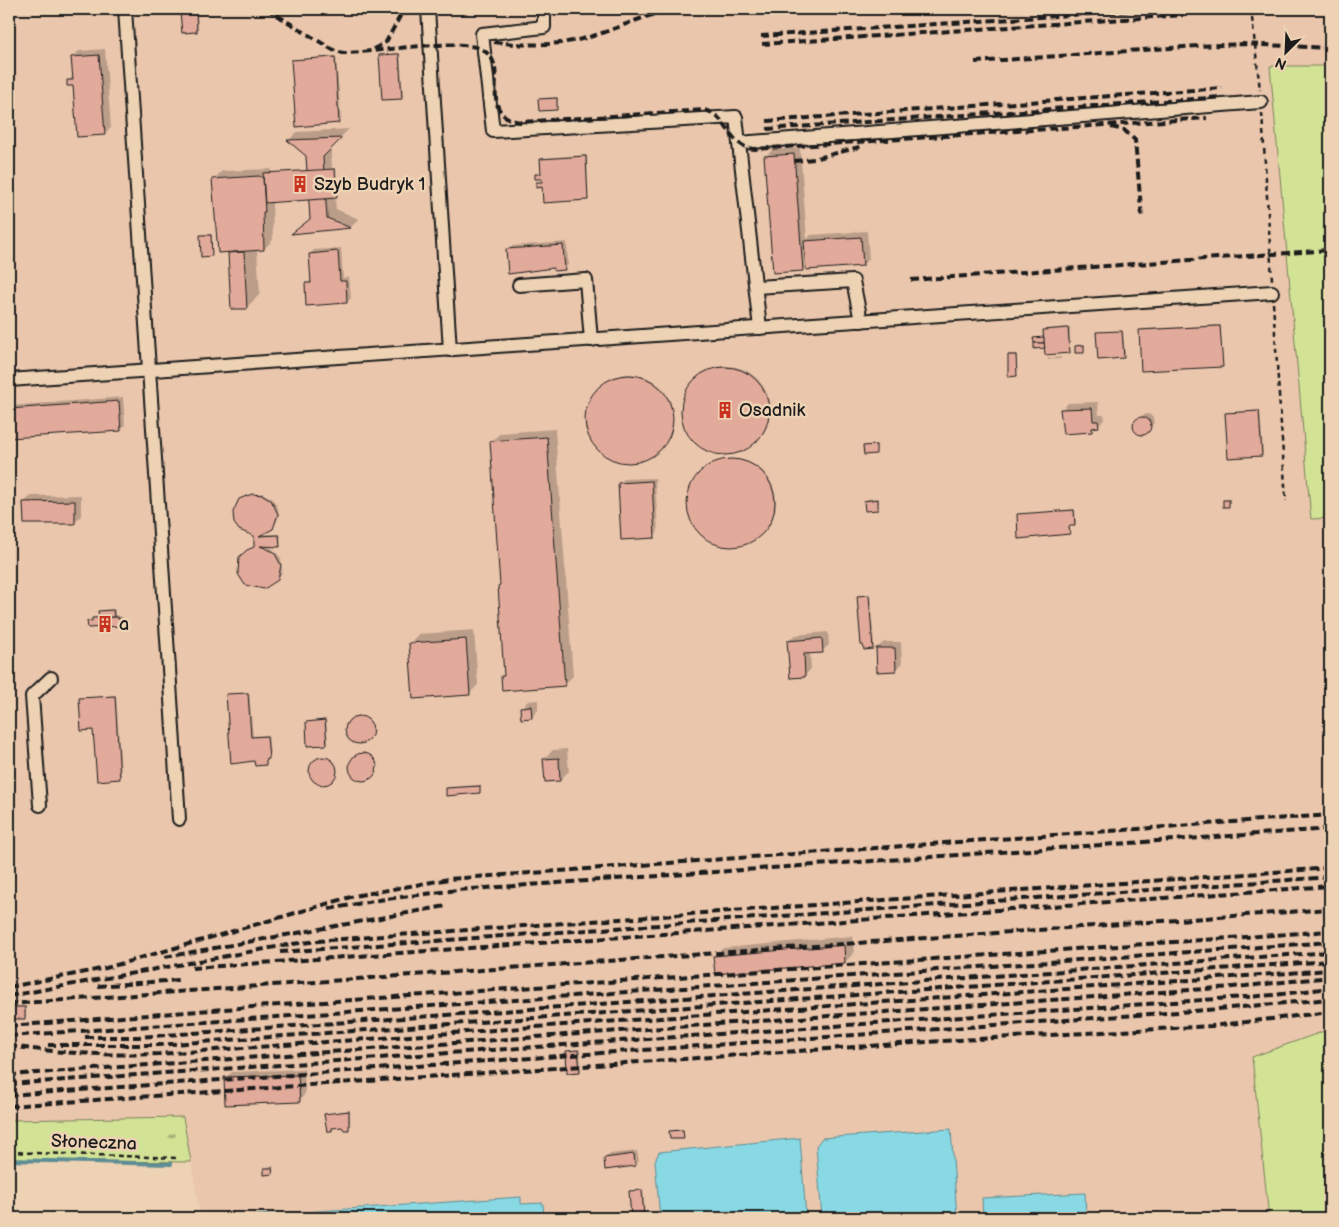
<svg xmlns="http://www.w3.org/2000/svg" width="1339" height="1227" font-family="'Balsamiq Sans',sans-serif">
<rect width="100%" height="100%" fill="#edd2b4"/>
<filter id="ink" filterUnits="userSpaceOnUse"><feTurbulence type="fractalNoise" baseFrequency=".02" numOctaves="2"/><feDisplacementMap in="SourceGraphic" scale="10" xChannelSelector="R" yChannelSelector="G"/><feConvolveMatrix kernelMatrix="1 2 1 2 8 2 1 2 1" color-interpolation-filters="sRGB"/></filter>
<g filter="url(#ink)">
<path fill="#eac6ac" d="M9 9H1330V1029L1252 1057 1269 1218H201L183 1117 9 1120Z"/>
<g fill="#d3e396" stroke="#788059">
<path d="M1270 66H1330V518L1311 519Z"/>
<path d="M1330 1029V1218H1269L1252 1057Z"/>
<path d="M183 1117 191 1162 9 1160V1120Z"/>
</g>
<g fill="#89d9e4" stroke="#5d8d94">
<path d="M951 1129 957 1218H822L816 1146 822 1138Z"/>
<path d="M800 1138 806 1218H660L655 1161 659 1152Z"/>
<path d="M1085 1193 1086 1218H983L982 1198Z"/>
<path d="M521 1197V1204L543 1203 544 1218H247L246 1216Z"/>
</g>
<g fill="#0003">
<path d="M197 10 198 29 197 31 182 13Z"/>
<path d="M105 49 111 128 104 134 74 85 68 81 74 75 72 58 79 51Z"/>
<path d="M400 53 403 96 401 97 380 55Z"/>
<path d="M336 56 341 120 339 122 293 60Z"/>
<path d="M558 97 557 108 540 100 541 98Z"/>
<path d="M349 129 331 147 332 168H336L338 195 335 197 336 209 359 219 351 227 294 233 311 218 310 199 274 201 272 204 273 240 264 249H257L260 294 246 308 229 253 232 251 213 180 222 171 271 169 272 174 313 172 307 155 289 140 297 132Z"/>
<path d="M800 148 807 239 811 235 867 231 869 259 862 265 807 266 803 270 765 157 772 150Z"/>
<path d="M587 155 588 199 537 182 543 181V177L536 174 543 173V158Z"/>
<path d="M203 234H212L211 255 201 236Z"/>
<path d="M567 242 568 265 564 269 507 250 511 246Z"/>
<path d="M341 248 343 278 349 277 351 298 347 302 306 284 312 280 310 254 314 250Z"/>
<path d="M1221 325 1222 366 1140 331 1142 329Z"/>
<path d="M1070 327V352L1046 346 1034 338 1045 336 1046 329Z"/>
<path d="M1123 331 1125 354 1123 355 1099 333Z"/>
<path d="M1085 344 1084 351 1076 346 1078 345Z"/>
<path d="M1010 354H1017L1016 375 1009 355Z"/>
<path d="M1062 357 1060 359 1047 360 1049 358Z"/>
<circle cx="726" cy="410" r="44"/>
<circle cx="630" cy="417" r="43"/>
<path d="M123 397 125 425 121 430 9 437V406Z"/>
<path d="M1098 402 1099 415H1104L1105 419 1092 431 1062 410 1068 403Z"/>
<path d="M1260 410 1263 453 1261 455 1226 413Z"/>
<path d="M1149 414 1153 418 1154 423 1145 433H1139L1135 430V423L1143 415Z"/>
<path d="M555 429 573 676 564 685 503 677 505 674 499 586 502 583 491 442 500 433Z"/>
<path d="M877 444 876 453 864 447 866 445Z"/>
<circle cx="733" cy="502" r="43"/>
<path d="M655 478 658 532 654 536 619 484 624 479Z"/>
<path d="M262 493 272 498 278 508 279 516 276 523 261 534H281L280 546 274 547V544L263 545 272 548 281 558 282 573 269 586 252 587 242 580 238 565 244 554 255 546V535L244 497Z"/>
<path d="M81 495V516L75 522 24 502 31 496Z"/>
<path d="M879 498 878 509 865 501 866 499Z"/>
<path d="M1226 499H1230L1229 506 1224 500Z"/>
<path d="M1075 509 1076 523 1070 525 1069 533 1018 515Z"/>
<path d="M870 594 874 646 872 648 864 643 858 597Z"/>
<path d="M115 609V615L123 617 122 625 89 622 95 617 100 616 101 610Z"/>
<path d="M474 630 478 685 469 694 410 643 419 634Z"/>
<path d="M828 632 829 645 822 651 810 652 811 669 805 675 788 641 795 635Z"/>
<path d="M884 642H901L902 664 895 670 877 648Z"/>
<path d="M249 692 253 736 268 735 270 756 266 764 227 695Z"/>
<path d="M116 695 121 776 120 778 80 699Z"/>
<path d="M538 700V710L532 717 521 708 528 701Z"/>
<circle cx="360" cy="729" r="13"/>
<path d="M326 719 328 742 326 744 307 722Z"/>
<path d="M567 749 569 771 560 780 544 759 553 750Z"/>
<circle cx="364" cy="766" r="13"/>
<circle cx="324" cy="770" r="13"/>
<path d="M481 785 479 792 447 788 449 787Z"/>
<path d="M852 936 854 953 845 962 714 957 723 948Z"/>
<path d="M12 1006H26V1016L25 1018 11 1008Z"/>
<path d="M580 1049 581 1069 580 1071 567 1051Z"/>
<path d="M304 1069 305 1094 299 1101 225 1078 232 1072Z"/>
<path d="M350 1110V1127H333L332 1130 325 1114Z"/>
<path d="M684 1129 683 1137 671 1131 672 1130Z"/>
<path d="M176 1133 175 1137 168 1138 170 1134Z"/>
<path d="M637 1151 639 1161 635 1165 605 1158 609 1154Z"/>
<path d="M274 1166 272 1173 265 1168 267 1167Z"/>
<path d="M643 1189 645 1218H632L630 1192Z"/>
</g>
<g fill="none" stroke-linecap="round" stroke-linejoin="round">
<path stroke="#5d8d94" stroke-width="4" d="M9 1160 171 1164"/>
</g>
<g fill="#e2aa9a" stroke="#1c1c1c">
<path d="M180 12H196L197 32 182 33Z"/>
<path d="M396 54H399L402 99 382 100 379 55Z"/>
<path d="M99 55 105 135 77 137 73 86H67V80H73L71 57Z"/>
<path d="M335 57 339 123 296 127 291 60Z"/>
<path d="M557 98V110L539 111 538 99Z"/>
<path d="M342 138 323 157 327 218 351 228 291 234 310 219 306 156 287 140Z"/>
<path d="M794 154 803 271 773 273 764 156Z"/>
<path d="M586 156 588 200 543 203 542 187 536 188V182H542V179H535V174H541L540 159Z"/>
<path d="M335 169 337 198 265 203 263 173Z"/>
<path d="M259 176 263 178 265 212H263L264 250 218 253 212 179Z"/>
<path d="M200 235H211L212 256 201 257Z"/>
<path d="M861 237 863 266 806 270 804 241Z"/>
<path d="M563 245 565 270 554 271 553 268 508 274 506 249Z"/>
<path d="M338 251 340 281H346L347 303 306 306 305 283H311L309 254Z"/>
<path d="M244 252 247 309H231L228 253Z"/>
<path d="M1217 326H1220L1223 367 1141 371 1139 330Z"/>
<path d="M1068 328 1070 353 1045 355 1043 330Z"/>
<path d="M1122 331 1124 358 1098 360 1096 332Z"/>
<path d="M1044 337V343H1034L1033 338Z"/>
<path d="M1034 343H1044L1045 348 1034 349Z"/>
<path d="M1084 345V353H1075V346Z"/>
<path d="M1008 355H1016L1017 376 1008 377Z"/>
<circle cx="725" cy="411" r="44"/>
<circle cx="629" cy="419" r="44"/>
<path d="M119 401 121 431 9 438V409Z"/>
<path d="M1092 408 1093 421H1098L1099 427 1092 428V432L1063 434 1060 409Z"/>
<path d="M1259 411 1262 456 1228 458 1225 413Z"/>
<circle cx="1142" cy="426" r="9"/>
<path d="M547 437 565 686 502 691 501 676H504L498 586 500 585 490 441Z"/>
<path d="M876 445V454L864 455 863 446Z"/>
<circle cx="731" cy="503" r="44"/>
<path d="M652 481 655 538 621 540 618 483Z"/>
<path d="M252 494 263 495 271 500 278 514 273 529 259 536 279 535 280 547 260 546 274 552 281 565 278 580 264 589 245 585 238 574 239 557 247 550 254 547V536L239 530 234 523 233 512 239 499Z"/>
<path d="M878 499V510L865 511 864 501Z"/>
<rect x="1223" y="500" width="6" height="7"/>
<path d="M75 501V524H24L23 502Z"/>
<path d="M1074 510 1075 526H1069L1070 534 1018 539 1017 514Z"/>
<path d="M869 595 873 649 864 650 863 645H861L857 596Z"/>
<path d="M113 610 114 617 99 618 98 611Z"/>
<path d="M118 617V619H122V626L88 628 87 621H92V618Z"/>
<path d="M822 638 823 653 804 654 805 677 790 678 787 641Z"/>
<path d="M466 639 470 695 413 699 409 643Z"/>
<path d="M876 648H895L896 671 877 672Z"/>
<path d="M248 693 251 737 267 736 269 759 266 760V765L255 766 254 761 231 764 226 694Z"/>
<path d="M115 696 120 779 97 781 93 730 81 731 79 698Z"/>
<path d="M531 706 532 718 521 719 520 707Z"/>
<circle cx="359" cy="730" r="14"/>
<path d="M325 720 327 745 307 746 306 722Z"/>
<circle cx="363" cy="767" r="14"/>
<circle cx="323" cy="771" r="14"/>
<path d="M559 758 560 781 545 782 543 759Z"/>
<path d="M480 786V793L446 796V788Z"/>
<path d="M844 945 845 963 715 974 713 956Z"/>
<path d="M9 1007H25V1019H10Z"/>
<path d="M578 1050 580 1072 567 1073 566 1051Z"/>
<path d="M298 1075 300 1102 225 1105 224 1077Z"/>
<path d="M349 1111V1130H344L342 1127 332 1128V1131H327L324 1114Z"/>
<path d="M683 1130 684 1139H670L669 1131Z"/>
<path d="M634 1154 635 1166 605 1170 604 1158Z"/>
<path d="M264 1168H272L273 1174 264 1175Z"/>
<path d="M642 1190 644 1218H631L629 1191Z"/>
</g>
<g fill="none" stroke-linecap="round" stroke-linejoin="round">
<g stroke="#1c1c1c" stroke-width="16">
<g id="minor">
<path d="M125 9 179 819"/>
<path d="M428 9 450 350"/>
<path d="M544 9V27L482 34 493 131 736 117 760 328"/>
<path d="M739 143 1261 102"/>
<path d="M519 285 586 280 591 340"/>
<path d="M756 287 853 281 861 321"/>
<path d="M9 380 1272 292"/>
<path d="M40 805 32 696 51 678"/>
</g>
</g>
<g stroke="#1c1c1c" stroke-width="2.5" stroke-dasharray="5 4" stroke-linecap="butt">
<path d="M1251 9 1260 90"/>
<path d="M1262 113 1272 280"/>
<path d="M1273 303 1286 501"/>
<path d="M9 1152 178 1158"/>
</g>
<use href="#minor" stroke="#edd2b4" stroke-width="12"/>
<g stroke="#1c1c1c" stroke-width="4" stroke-dasharray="8 4" stroke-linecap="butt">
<path d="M267 9 333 50 343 53C375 53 456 37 481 49 514 65 474 114 520 122L704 110C729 115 728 148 755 149L1207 118"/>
<path d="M761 36 1158 9"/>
<path d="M494 42C526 46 561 46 593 36 628 25 650 11 688 9"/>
<path d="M762 44 1183 15"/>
<path d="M374 49 386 42 404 9"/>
<path d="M975 62 1198 46 1243 44 1330 48"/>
<path d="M767 121 1222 88"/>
<path d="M1111 127 1124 130 1135 140 1142 219"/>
<path d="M767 129 1222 97"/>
<path d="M794 161 814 159 863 146"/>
<path d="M911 280 1330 250"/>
<path d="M329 909 379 900 457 890 1330 829"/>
<path d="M280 952 1330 877"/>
<path d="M165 957 446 906"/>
<path d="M192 968 1330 886"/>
<path d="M98 986 179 980"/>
<path d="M9 987 106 968 354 896 449 879 1330 815"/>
<path d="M9 996 292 944 328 940 1330 868"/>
<path d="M9 1004 1330 909"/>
<path d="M9 1026 224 1009 1330 931"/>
<path d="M9 1036 1330 942"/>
<path d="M85 1037H138L1330 952"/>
<path d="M48 1045H158L1330 961"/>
<path d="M9 1046C60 1053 108 1056 159 1054L1330 970"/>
<path d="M9 1075 1246 986 1330 977"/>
<path d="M9 1084 1274 995 1330 988"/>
<path d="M9 1095 1207 1010 1330 999"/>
<path d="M9 1106 941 1041 1212 1026 1330 1012"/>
</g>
</g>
</g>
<defs>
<g id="building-bare" transform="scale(1.35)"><path d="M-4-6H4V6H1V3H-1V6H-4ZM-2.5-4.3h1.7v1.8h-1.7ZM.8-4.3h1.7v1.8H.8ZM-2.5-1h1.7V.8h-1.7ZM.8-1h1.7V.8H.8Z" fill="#c8321e" stroke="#edd2b4" stroke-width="2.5" paint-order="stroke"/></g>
</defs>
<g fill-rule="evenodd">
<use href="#building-bare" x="300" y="184"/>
<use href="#building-bare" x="725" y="410"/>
<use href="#building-bare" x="105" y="624"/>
</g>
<g text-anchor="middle" stroke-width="5" stroke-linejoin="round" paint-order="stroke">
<g font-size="18" fill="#1c1c1c" stroke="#edd2b4" text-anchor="start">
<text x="314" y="190">Szyb Budryk 1</text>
<text x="739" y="416">Osadnik</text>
<text x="119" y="630">a</text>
</g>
<g font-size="18" fill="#1c1c1c" stroke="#edd2b4">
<text transform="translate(94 1142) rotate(2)" y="6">Słoneczna</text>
</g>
</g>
<rect width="1339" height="1227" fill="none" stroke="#edd2b4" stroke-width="30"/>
<rect x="15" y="15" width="1309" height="1197" fill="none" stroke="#1c1c1c" stroke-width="2" filter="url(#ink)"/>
<g transform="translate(1286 52) rotate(204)" stroke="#edd2b4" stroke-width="4" paint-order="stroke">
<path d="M0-4L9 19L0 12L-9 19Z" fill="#1c1c1c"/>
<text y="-8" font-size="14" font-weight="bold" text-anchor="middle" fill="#1c1c1c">N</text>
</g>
</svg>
